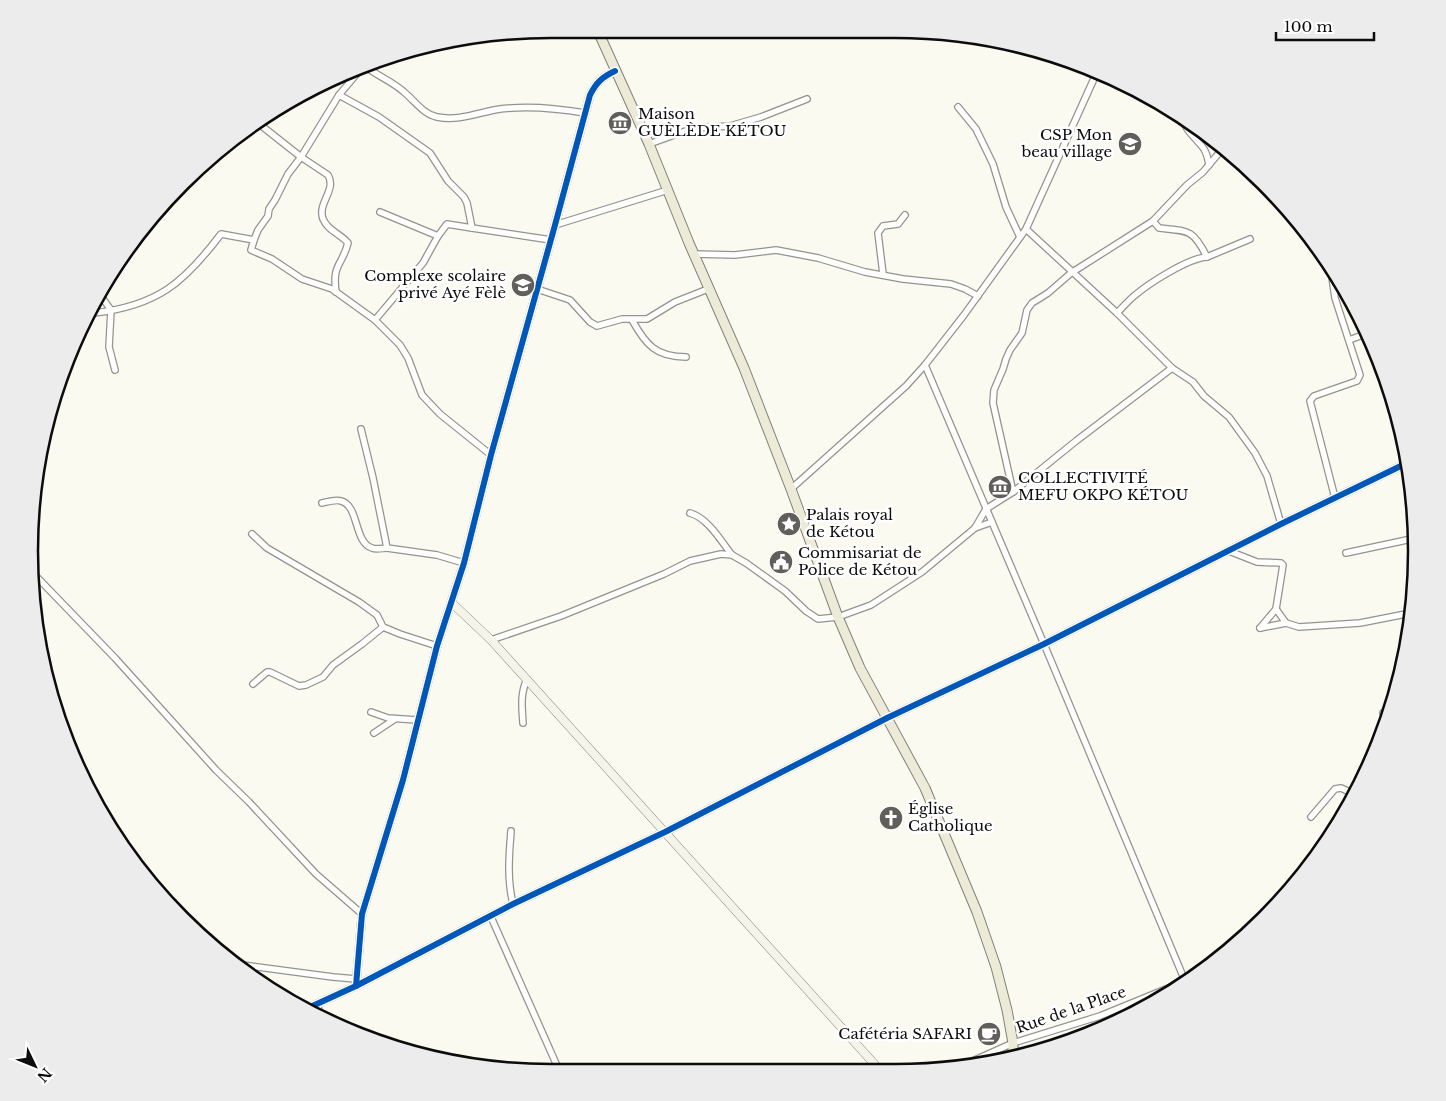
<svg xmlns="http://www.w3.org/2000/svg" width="1446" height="1101" font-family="'Libre Baskerville',serif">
<rect width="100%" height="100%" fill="#fbfaf0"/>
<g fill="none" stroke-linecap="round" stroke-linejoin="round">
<g stroke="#94938f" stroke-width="8">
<g id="street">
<path d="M366 67C378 76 393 82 404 92 415 101 423 114 437 117 457 121 475 114 494 110 523 105 556 108 585 113"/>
<path d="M339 95 379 117 430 153 448 181 464 197 467 203 472 228 551 240"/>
<path d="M958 107 976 129 993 164 1006 207 1020 237"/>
<path d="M1183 118C1184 130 1197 139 1204 149 1207 154 1208 159 1209 165"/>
<path d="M258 123 301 157 328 175C337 190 317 203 323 219 328 231 341 234 348 243 342 266 332 264 336 292"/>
<path d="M649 144 694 128 730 126 761 117 807 99"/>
<path d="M380 212 438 236 447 224 472 228"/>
<path d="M1153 221 1159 228C1189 231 1193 229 1207 257L1250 239"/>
<path d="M555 225 668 190"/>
<path d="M1026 229 1117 313 1172 368 1193 382 1204 396 1229 417 1255 453 1267 476 1281 524"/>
<path d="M438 236 423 263 375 320 400 345 408 358 422 395 440 414 491 455"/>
<path d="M254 240 251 250 272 259 302 279 332 289 375 320"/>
<path d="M694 254 735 255 776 250 818 258 865 272 903 279 951 284 965 289 978 296"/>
<path d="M883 274 878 233 883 226 898 224 905 215"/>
<path d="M537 289 570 300 590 322 597 326 622 319H647L675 302 708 289"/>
<path d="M98 292 111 310 109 347 115 370"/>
<path d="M90 311 94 313C157 306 184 283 221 234L254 240 258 230 268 216 269 209 275 200 288 174 301 157 339 95 360 70"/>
<path d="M1117 313C1122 308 1128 301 1134 296 1148 284 1188 258 1207 257"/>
<path d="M632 320C646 345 656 357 686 357"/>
<path d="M1349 340 1368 333"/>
<path d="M925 365 1044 644 1185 981"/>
<path d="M361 429 373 478 387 548 437 555 464 563"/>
<path d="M791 489 906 386 925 365 964 315 1026 229 1097 72"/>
<path d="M1013 492 993 403 994 390 1003 369 1006 359 1010 350 1022 333 1027 310 1032 303 1048 293 1071 273 1153 221 1187 185 1203 172 1224 147"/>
<path d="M1335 498 1310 401 1314 396 1357 381 1360 375 1335 298 1332 277 1336 273"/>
<path d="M322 503C327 502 336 499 341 501 359 505 354 543 372 548 376 550 383 548 387 548"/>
<path d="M690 513C708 518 721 541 732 555"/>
<path d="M975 528 992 522"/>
<path d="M252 534 267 548 359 602 377 615 383 627 400 634 437 646"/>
<path d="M1229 551 1257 562 1281 563 1283 565 1276 609 1286 623 1299 627 1360 623 1411 613"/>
<path d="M1346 553 1416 538"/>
<path d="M31 571 115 658 216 770 249 802 316 874 362 914"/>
<path d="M1260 628 1286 623"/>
<path d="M1260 628 1276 609"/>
<path d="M491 640 561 616 664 574 690 561 721 554 732 555 746 563 785 591 806 611 818 619 838 617 871 605 922 572 975 528 986 509 1013 492 1076 441 1172 368"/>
<path d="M253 684 267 672H270L299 686 306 685 323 677 333 665 362 644 383 627"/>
<path d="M371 712 388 718 417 720"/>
<path d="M1383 713 1389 714"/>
<path d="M523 723C522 708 520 694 527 679"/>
<path d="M374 733 395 719"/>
<path d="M1311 817 1335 789 1341 788 1354 794"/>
<path d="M511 831C509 856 507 879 513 904"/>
<path d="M491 917 558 1068"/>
<path d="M236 964 333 977 356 979"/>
<path d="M317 1004 320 1013"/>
<path d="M957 1068 1013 1043 1100 1016 1193 978"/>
</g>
</g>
<g stroke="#8a8a85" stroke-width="9">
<g id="secondary">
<path d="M452 603 491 640 878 1068"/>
<path d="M356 986 362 914 403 780 437 646 464 563 491 455 555 225 590 95C596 83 602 77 615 71"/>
<path d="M308 1008 356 986 513 904 665 832 887 718 1044 644 1281 524 1409 462"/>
</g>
</g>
<g stroke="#81807c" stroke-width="11">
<path id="primary" d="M597 29 649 144 689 243 744 368 791 489 838 617 860 668 925 788 977 912 996 967 1007 1010 1013 1043V1056"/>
</g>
<use href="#street" stroke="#fefefd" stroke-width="5.5"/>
<use href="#secondary" stroke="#f4f5e8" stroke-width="8"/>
<use href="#primary" stroke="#edebd7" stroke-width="9"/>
<g stroke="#fff" stroke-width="9">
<g id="cycleway">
<path d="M356 986 362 914 403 780 437 646 464 563 491 455 555 225 590 95C596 83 602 77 615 71"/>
<path d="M308 1008 356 986 513 904 665 832 887 718 1044 644 1281 524 1409 462"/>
</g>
</g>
<use href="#cycleway" stroke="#0057b8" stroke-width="6"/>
</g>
<defs>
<g id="museum-disc" transform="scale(1.25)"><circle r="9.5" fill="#605f5c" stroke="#fff"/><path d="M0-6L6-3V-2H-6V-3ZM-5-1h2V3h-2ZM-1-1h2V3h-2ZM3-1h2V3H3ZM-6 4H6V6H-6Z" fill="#fff"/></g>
<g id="school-disc" transform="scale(1.25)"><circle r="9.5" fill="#605f5c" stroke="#fff"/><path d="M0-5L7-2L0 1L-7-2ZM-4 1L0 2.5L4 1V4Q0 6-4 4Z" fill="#fff"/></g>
<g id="sight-disc" transform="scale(1.25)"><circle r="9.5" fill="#605f5c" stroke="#fff"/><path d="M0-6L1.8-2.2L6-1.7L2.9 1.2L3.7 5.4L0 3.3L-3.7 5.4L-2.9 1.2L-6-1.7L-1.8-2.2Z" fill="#fff"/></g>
<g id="civic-disc" transform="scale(1.25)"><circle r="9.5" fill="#605f5c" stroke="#fff"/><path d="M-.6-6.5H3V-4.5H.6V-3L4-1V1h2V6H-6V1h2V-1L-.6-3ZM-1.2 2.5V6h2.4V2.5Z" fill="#fff"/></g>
<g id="church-disc" transform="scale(1.25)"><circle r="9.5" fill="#605f5c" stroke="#fff"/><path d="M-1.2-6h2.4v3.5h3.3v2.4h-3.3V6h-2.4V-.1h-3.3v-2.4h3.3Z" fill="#fff"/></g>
<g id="cafe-disc" transform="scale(1.25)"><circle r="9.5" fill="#605f5c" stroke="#fff"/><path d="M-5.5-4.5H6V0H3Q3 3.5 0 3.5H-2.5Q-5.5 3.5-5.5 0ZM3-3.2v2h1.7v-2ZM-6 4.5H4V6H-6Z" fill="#fff"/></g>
</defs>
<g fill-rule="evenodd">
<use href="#museum-disc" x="620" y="123"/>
<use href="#school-disc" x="1130" y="144"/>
<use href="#school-disc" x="523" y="285"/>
<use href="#museum-disc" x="1000" y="487"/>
<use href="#sight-disc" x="789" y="524"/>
<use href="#civic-disc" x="781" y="562"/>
<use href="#church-disc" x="891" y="818"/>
<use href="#cafe-disc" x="989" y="1034"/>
</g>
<g text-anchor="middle" stroke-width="5" stroke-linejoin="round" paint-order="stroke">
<g font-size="15" fill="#0c0c0c" stroke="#fff" text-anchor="start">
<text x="638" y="119">Maison<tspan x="638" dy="17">GUÈLÈDE KÉTOU</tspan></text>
<text x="1112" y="140" text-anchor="end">CSP Mon<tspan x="1112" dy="17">beau village</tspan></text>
<text x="506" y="281" text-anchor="end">Complexe scolaire<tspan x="506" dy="17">privé Ayé Fèlè</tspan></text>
<text x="1018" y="483">COLLECTIVITÉ<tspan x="1018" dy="17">MEFU OKPO KÉTOU</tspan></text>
<text x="806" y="520">Palais royal<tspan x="806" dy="17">de Kétou</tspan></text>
<text x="798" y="558">Commisariat de<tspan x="798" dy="17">Police de Kétou</tspan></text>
<text x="908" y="814">Église<tspan x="908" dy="17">Catholique</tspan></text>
<text x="972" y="1039" text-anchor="end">Cafétéria SAFARI</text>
</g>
<g font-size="15" fill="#0c0c0c" stroke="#fff">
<text transform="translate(1071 1010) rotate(-19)" y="5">Rue de la Place</text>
</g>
</g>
<path d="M0 0H1446V1101H0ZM551 38H895A513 513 0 0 1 1408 551V551A513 513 0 0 1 895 1064H551A513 513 0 0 1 38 551V551A513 513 0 0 1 551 38Z" fill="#ececec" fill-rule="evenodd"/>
<path fill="none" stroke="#0c0c0c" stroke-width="2.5" d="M551 38H895A513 513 0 0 1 1408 551V551A513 513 0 0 1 895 1064H551A513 513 0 0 1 38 551V551A513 513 0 0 1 551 38Z"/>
<g transform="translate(35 1066) rotate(133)" stroke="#ffffff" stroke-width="4" paint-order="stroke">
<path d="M0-4L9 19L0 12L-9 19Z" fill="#0c0c0c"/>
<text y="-8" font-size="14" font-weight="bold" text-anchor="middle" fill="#0c0c0c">N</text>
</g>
<path d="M1276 32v8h98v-8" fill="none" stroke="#0c0c0c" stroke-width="2.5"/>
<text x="1284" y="32" font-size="15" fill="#0c0c0c" stroke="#ffffff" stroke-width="4" paint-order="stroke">100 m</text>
</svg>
